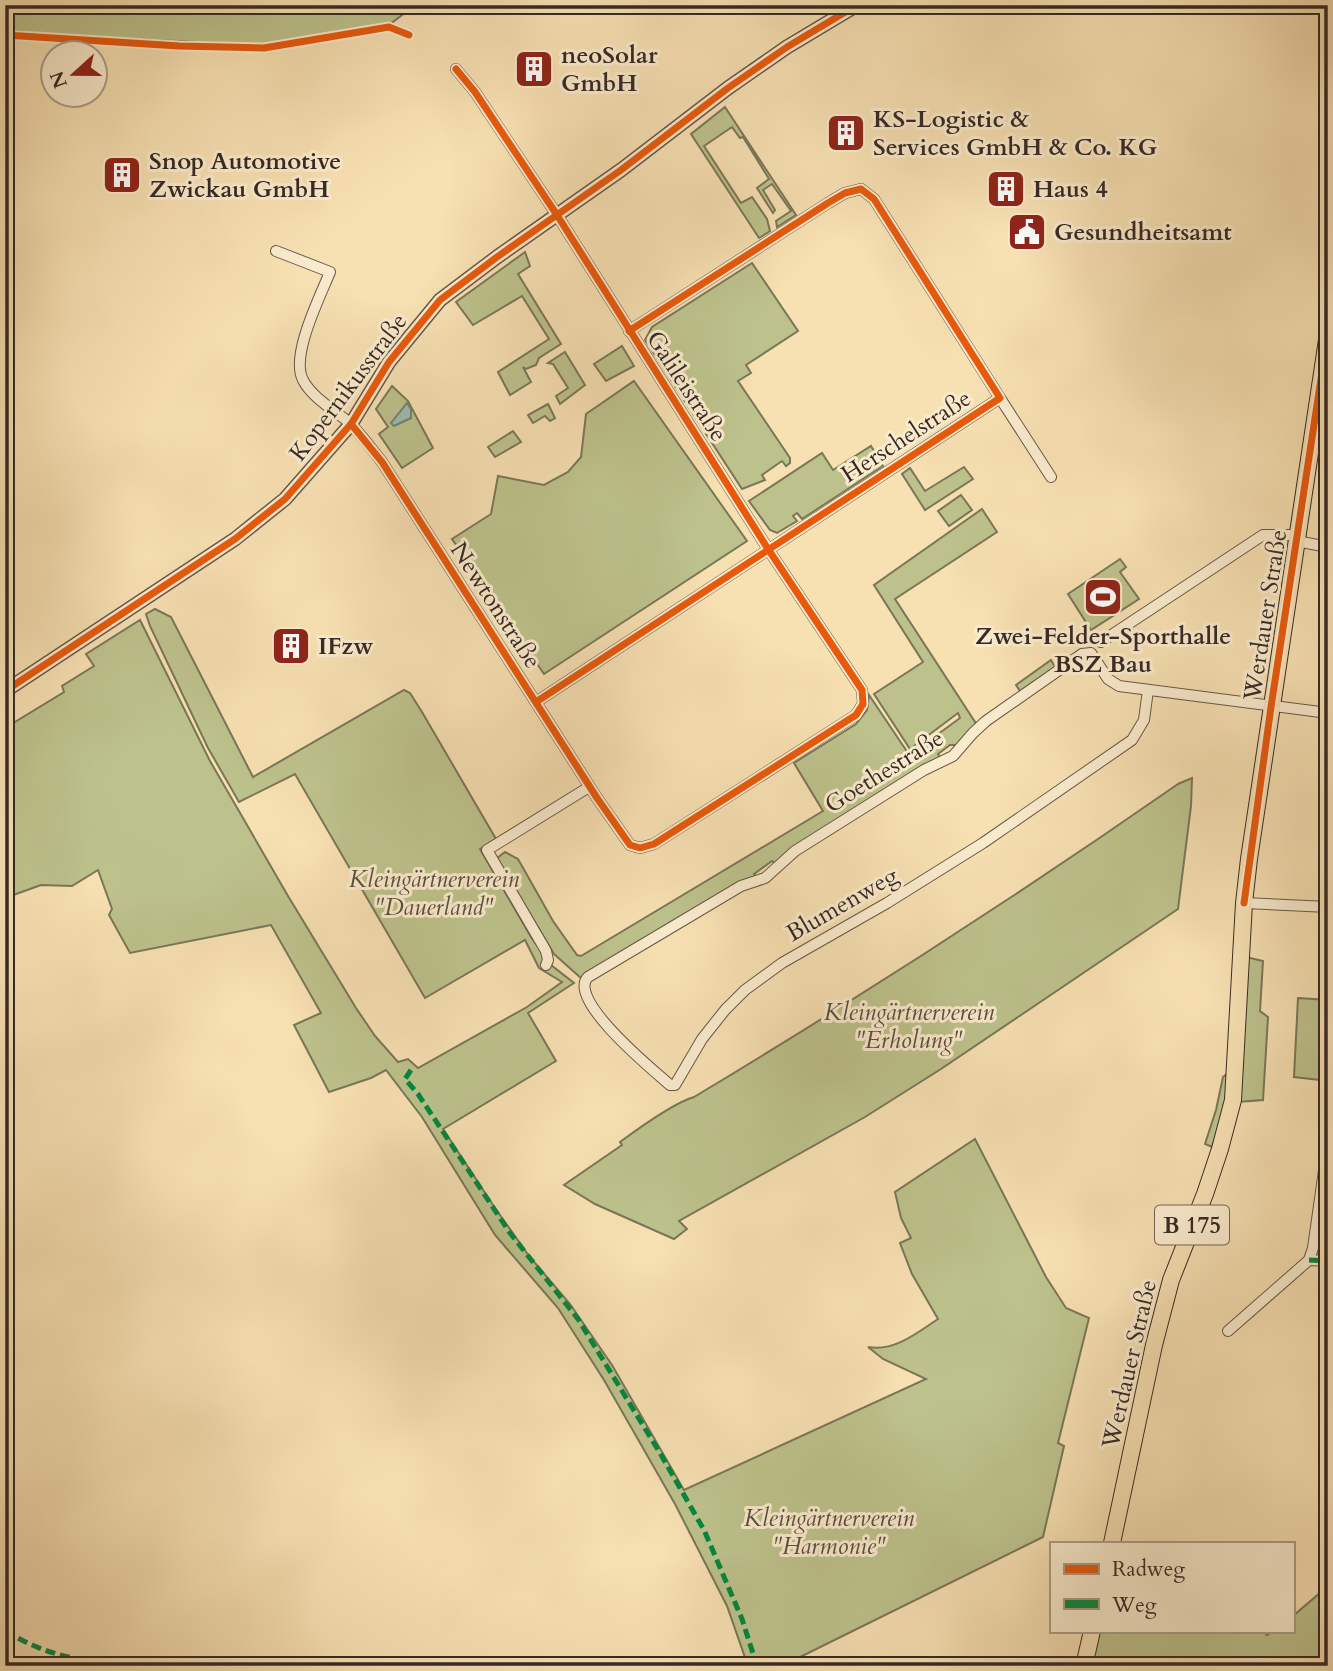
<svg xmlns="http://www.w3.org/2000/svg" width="1333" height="1671" font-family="Cardo,serif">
<rect width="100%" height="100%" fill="#f7e0b2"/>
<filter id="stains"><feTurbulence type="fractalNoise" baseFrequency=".00286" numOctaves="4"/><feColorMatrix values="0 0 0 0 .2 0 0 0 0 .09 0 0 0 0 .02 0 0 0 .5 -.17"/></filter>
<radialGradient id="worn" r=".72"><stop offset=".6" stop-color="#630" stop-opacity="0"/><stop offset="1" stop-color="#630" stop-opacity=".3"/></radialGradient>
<g fill="#bdc28c" stroke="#7a7658" stroke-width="2">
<path d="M266 5H415L389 25 337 35 260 45 69 36 5 30V12L158 13Z"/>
<path d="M725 107 796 215 777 227 776 221 791 211 772 184 763 190 775 210 773 213 757 188 769 179 743 137 740 138 732 127 704 146 741 203 752 197 767 219 770 231 759 238 691 134Z"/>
<path d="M525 252 530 266 518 274 561 344 539 358 536 365 526 369 523 367 531 382 510 395 498 372 549 339 522 296 473 325 456 302Z"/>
<path d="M752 263 798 331 746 365 751 373 738 381 790 458V463L786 466 782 461 762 475 765 480 742 489 645 340 652 327Z"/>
<path d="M622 346 634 366 606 381 594 364Z"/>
<path d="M565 352 585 385 560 404 556 396 568 388 553 364 548 363Z"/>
<path d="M634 381 747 541 544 674 452 539 491 514 498 476 544 485 568 472 581 457 586 414Z"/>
<path d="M392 386 408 401 433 448 402 468 379 434 388 427 376 409Z"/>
<path d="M548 404 555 418 550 421 545 416 533 423 528 415Z"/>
<path d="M513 431 521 442 495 457 488 447Z"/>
<path d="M871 446 883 466 802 519 797 513 793 516 797 521 777 533 770 530 749 501 822 453 833 470Z"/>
<path d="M964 467 973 479 925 510 902 474 910 468 925 491Z"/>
<path d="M961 495 972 510 949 526 938 511Z"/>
<path d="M982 509 997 532 895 599 977 725 959 745H950L938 754 941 760 777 865 772 861 754 874 758 879 585 974 582 979 554 954 497 858 505 852 518 859 553 921 577 955 581 956 823 811 794 763 856 724 867 710 869 695 908 753 926 743 960 718 958 713 910 749 874 694 923 662 874 585Z"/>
<path d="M1120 559 1126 567 1120 572 1139 599 1091 630 1068 594Z"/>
<path d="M155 609 171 617 253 777 404 690 410 693 422 712 496 839 480 849 531 937 551 965 574 983 528 1013 556 1061 443 1129 495 1208 529 1256 570 1304 612 1365 684 1490 926 1379 883 1359 868 1347C894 1352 917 1333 938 1319L912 1274 900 1243 911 1238 901 1218 895 1192 975 1139 1046 1277 1066 1308 1089 1318 1058 1443 1064 1446 1043 1537 782 1666H748L727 1606 675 1504 604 1380 558 1308 495 1235 422 1117 386 1070 371 1078 329 1092 294 1025 321 1013 271 925 130 953 109 915 112 909 98 870 72 886 41 885 5 898V728L64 692 62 686 94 666 86 654 140 620 210 761 288 896 356 1008 375 1036 398 1062 408 1059 418 1068 527 1007 562 982 539 968 525 940 425 998 295 774 239 802 208 748 150 626 146 614Z"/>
<path d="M1051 660 1055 667 1020 691 1016 685Z"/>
<path d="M1192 778 1191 806 1178 909 941 1069 865 1117 679 1221 687 1229 674 1239 595 1204 564 1185 622 1145 620 1142C639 1128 673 1103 694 1097 859 998 1020 894 1178 784Z"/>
<path d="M1246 957 1263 961 1260 1011 1268 1017 1263 1100 1238 1102Z"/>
<path d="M1298 998 1328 1000V1081L1294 1077Z"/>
<path d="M1229 1072 1224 1111 1212 1147 1205 1144 1216 1110 1223 1077Z"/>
<path d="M1328 1586V1666H1087L1095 1631H1263L1267 1635 1273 1631H1293V1616Z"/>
</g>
<path fill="#9dbdb0" stroke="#748278" stroke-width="2" d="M407 403 411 409V418L394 426 391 423Z"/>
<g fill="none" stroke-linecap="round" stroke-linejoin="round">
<g stroke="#665748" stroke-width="12">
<g id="minor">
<path d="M276 251 330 272C320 297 290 356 303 380 312 398 336 411 351 424 362 436 372 449 382 462L597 798 630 845 640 848 654 844 856 715 863 704 862 690 768 549 557 215 475 92 456 69"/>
<path d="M1000 398 1051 477"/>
<path d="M1296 541 1328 547"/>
<path d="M1101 642 1263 535H1297"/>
<path d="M1148 690 1144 720 1132 740 983 843 887 903 782 963 745 990 725 1010 702 1039 675 1085H670C653 1070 566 999 588 977L741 886 765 878 795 851 924 770 953 756 973 733 986 721 1082 654 1091 653 1108 679 1119 686 1328 713"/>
<path d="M536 702 1000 398 874 199 861 189 845 193 828 203 629 331"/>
<path d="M1244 903 1328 907"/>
<path d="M546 965 548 960 546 951 487 850 589 787"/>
<path d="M1309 1260 1328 1261"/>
<path d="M1228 1331 1309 1260 1313 1248 1328 1142"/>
</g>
</g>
<g stroke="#665748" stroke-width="15">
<path id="tertiary" d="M5 691 235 539 285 499 351 424 389 362 440 300 497 257 621 170 728 88 787 47 857 5"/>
</g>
<g stroke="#362925" stroke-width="18">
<g id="primary">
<path d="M1112 1543 1154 1345 1171 1280 1205 1194 1220 1149 1233 1100 1244 903 1249 859 1328 333"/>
<path d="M1084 1666 1092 1631"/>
</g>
</g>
<use href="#minor" stroke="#faebcd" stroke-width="10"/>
<use href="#tertiary" stroke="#faebcd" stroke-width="12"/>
<use href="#primary" stroke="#f7e0b2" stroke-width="16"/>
<g stroke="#00873e" stroke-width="5" stroke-dasharray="10 5" stroke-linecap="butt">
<path d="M411 1070 405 1079 418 1094 510 1233 578 1319 660 1453 704 1530 742 1619 757 1666"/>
<path d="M1309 1260 1328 1261"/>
<path d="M5 1631C49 1657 84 1662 134 1666"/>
</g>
<g stroke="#faebcd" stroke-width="11">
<g id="cycleway">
<path d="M5 35 179 46 264 48 389 27 409 35"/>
<path d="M351 424 382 462 597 798 630 845 640 848 654 844 856 715 863 704 862 690 768 549 557 215 475 92 456 69"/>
<path d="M5 691 235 539 285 499 351 424 389 362 440 300 497 257 621 170 728 88 787 47 857 5"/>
<path d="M536 702 1000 398 874 199 861 189 845 193 828 203 629 331"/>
<path d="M1244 903 1271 707 1328 333"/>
</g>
</g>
<use href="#cycleway" stroke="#e8590c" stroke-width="7"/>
</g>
<defs>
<g id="building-square" transform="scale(2.0125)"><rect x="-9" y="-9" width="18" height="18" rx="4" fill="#8f2418" stroke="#faebcd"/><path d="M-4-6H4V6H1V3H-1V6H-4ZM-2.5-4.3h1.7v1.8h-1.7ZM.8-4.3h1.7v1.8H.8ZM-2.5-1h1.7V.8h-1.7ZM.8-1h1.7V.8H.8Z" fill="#fff"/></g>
<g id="civic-square" transform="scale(2.0125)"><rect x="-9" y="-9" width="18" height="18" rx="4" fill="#8f2418" stroke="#faebcd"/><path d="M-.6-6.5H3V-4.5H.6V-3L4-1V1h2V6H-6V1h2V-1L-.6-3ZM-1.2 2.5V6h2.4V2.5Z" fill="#fff"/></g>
<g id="stadium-square" transform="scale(2.0125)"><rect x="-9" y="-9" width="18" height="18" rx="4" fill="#8f2418" stroke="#faebcd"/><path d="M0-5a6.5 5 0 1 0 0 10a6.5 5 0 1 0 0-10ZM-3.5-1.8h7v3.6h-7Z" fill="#fff"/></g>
</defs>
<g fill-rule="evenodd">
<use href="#building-square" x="534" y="69"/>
<use href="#building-square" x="846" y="133"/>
<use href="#building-square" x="122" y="175"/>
<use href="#building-square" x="1006" y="189"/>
<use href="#civic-square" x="1027" y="232"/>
<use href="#stadium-square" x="1103" y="597"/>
<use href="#building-square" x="291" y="646"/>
</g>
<g text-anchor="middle" stroke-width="6" stroke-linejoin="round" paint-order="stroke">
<rect fill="#faebcd" stroke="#716357" stroke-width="2" x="1155" y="1205.5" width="74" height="39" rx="5"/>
<g font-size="23" font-weight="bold" fill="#362925">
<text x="1192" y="1233">B 175</text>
</g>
<g font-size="24" font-weight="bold" fill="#362925" stroke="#faebcd" text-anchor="start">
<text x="561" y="63">neoSolar<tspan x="561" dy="28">GmbH</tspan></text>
<text x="873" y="127">KS-Logistic &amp;<tspan x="873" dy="28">Services GmbH &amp; Co. KG</tspan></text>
<text x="149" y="169">Snop Automotive<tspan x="149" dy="28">Zwickau GmbH</tspan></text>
<text x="1033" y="197">Haus 4</text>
<text x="1054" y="240">Gesundheitsamt</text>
<text x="1103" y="644" text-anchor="middle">Zwei-Felder-Sporthalle<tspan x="1103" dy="28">BSZ Bau</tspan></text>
<text x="318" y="654">IFzw</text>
</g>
<g font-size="24" fill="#362925" stroke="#faebcd">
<text transform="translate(687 386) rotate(57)" y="8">Galileistraße</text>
<text transform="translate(348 387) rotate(-53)" y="8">Kopernikusstraße</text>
<text transform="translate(906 436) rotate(-33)" y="8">Herschelstraße</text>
<text transform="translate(496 605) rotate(57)" y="8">Newtonstraße</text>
<text transform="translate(1265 615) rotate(-81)" y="8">Werdauer Straße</text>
<text transform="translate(884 771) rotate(-32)" y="8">Goethestraße</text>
<text transform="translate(842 904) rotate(-30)" y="8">Blumenweg</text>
<text transform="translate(1129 1364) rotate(-77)" y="8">Werdauer Straße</text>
</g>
<g font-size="24" font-style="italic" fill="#584f3f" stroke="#faebcd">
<text x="434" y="887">Kleingärtnerverein<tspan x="434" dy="28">"Dauerland"</tspan></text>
<text x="909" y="1020">Kleingärtnerverein<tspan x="909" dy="28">"Erholung"</tspan></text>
<text x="829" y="1526">Kleingärtnerverein<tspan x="829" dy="28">"Harmonie"</tspan></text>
</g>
</g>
<rect width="1333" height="1671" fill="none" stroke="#f7e0b2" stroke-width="28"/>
<rect x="7" y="7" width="1319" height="1657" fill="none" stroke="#362925" stroke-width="3.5"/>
<rect x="14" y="14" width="1305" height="1643" fill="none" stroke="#362925" stroke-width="2"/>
<rect x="1050" y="1542" width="245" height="91" fill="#faebcd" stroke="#ac9d8a" stroke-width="2"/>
<rect x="1064" y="1564" width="35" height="10" fill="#e8590c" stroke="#ac9d8a" stroke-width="2"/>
<text x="1112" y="1576" font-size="21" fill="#362925">Radweg</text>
<rect x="1064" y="1599" width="35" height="10" fill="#00873e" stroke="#ac9d8a" stroke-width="2"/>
<text x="1112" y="1612" font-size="21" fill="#362925">Weg</text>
<g transform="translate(74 74) rotate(249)"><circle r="33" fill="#faebcd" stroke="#ac9d8a" stroke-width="2"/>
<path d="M0-5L12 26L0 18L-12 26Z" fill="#8f2418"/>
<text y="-10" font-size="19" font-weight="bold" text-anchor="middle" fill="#362925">N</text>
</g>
<rect width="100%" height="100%" filter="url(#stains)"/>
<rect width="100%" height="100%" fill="url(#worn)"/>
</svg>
